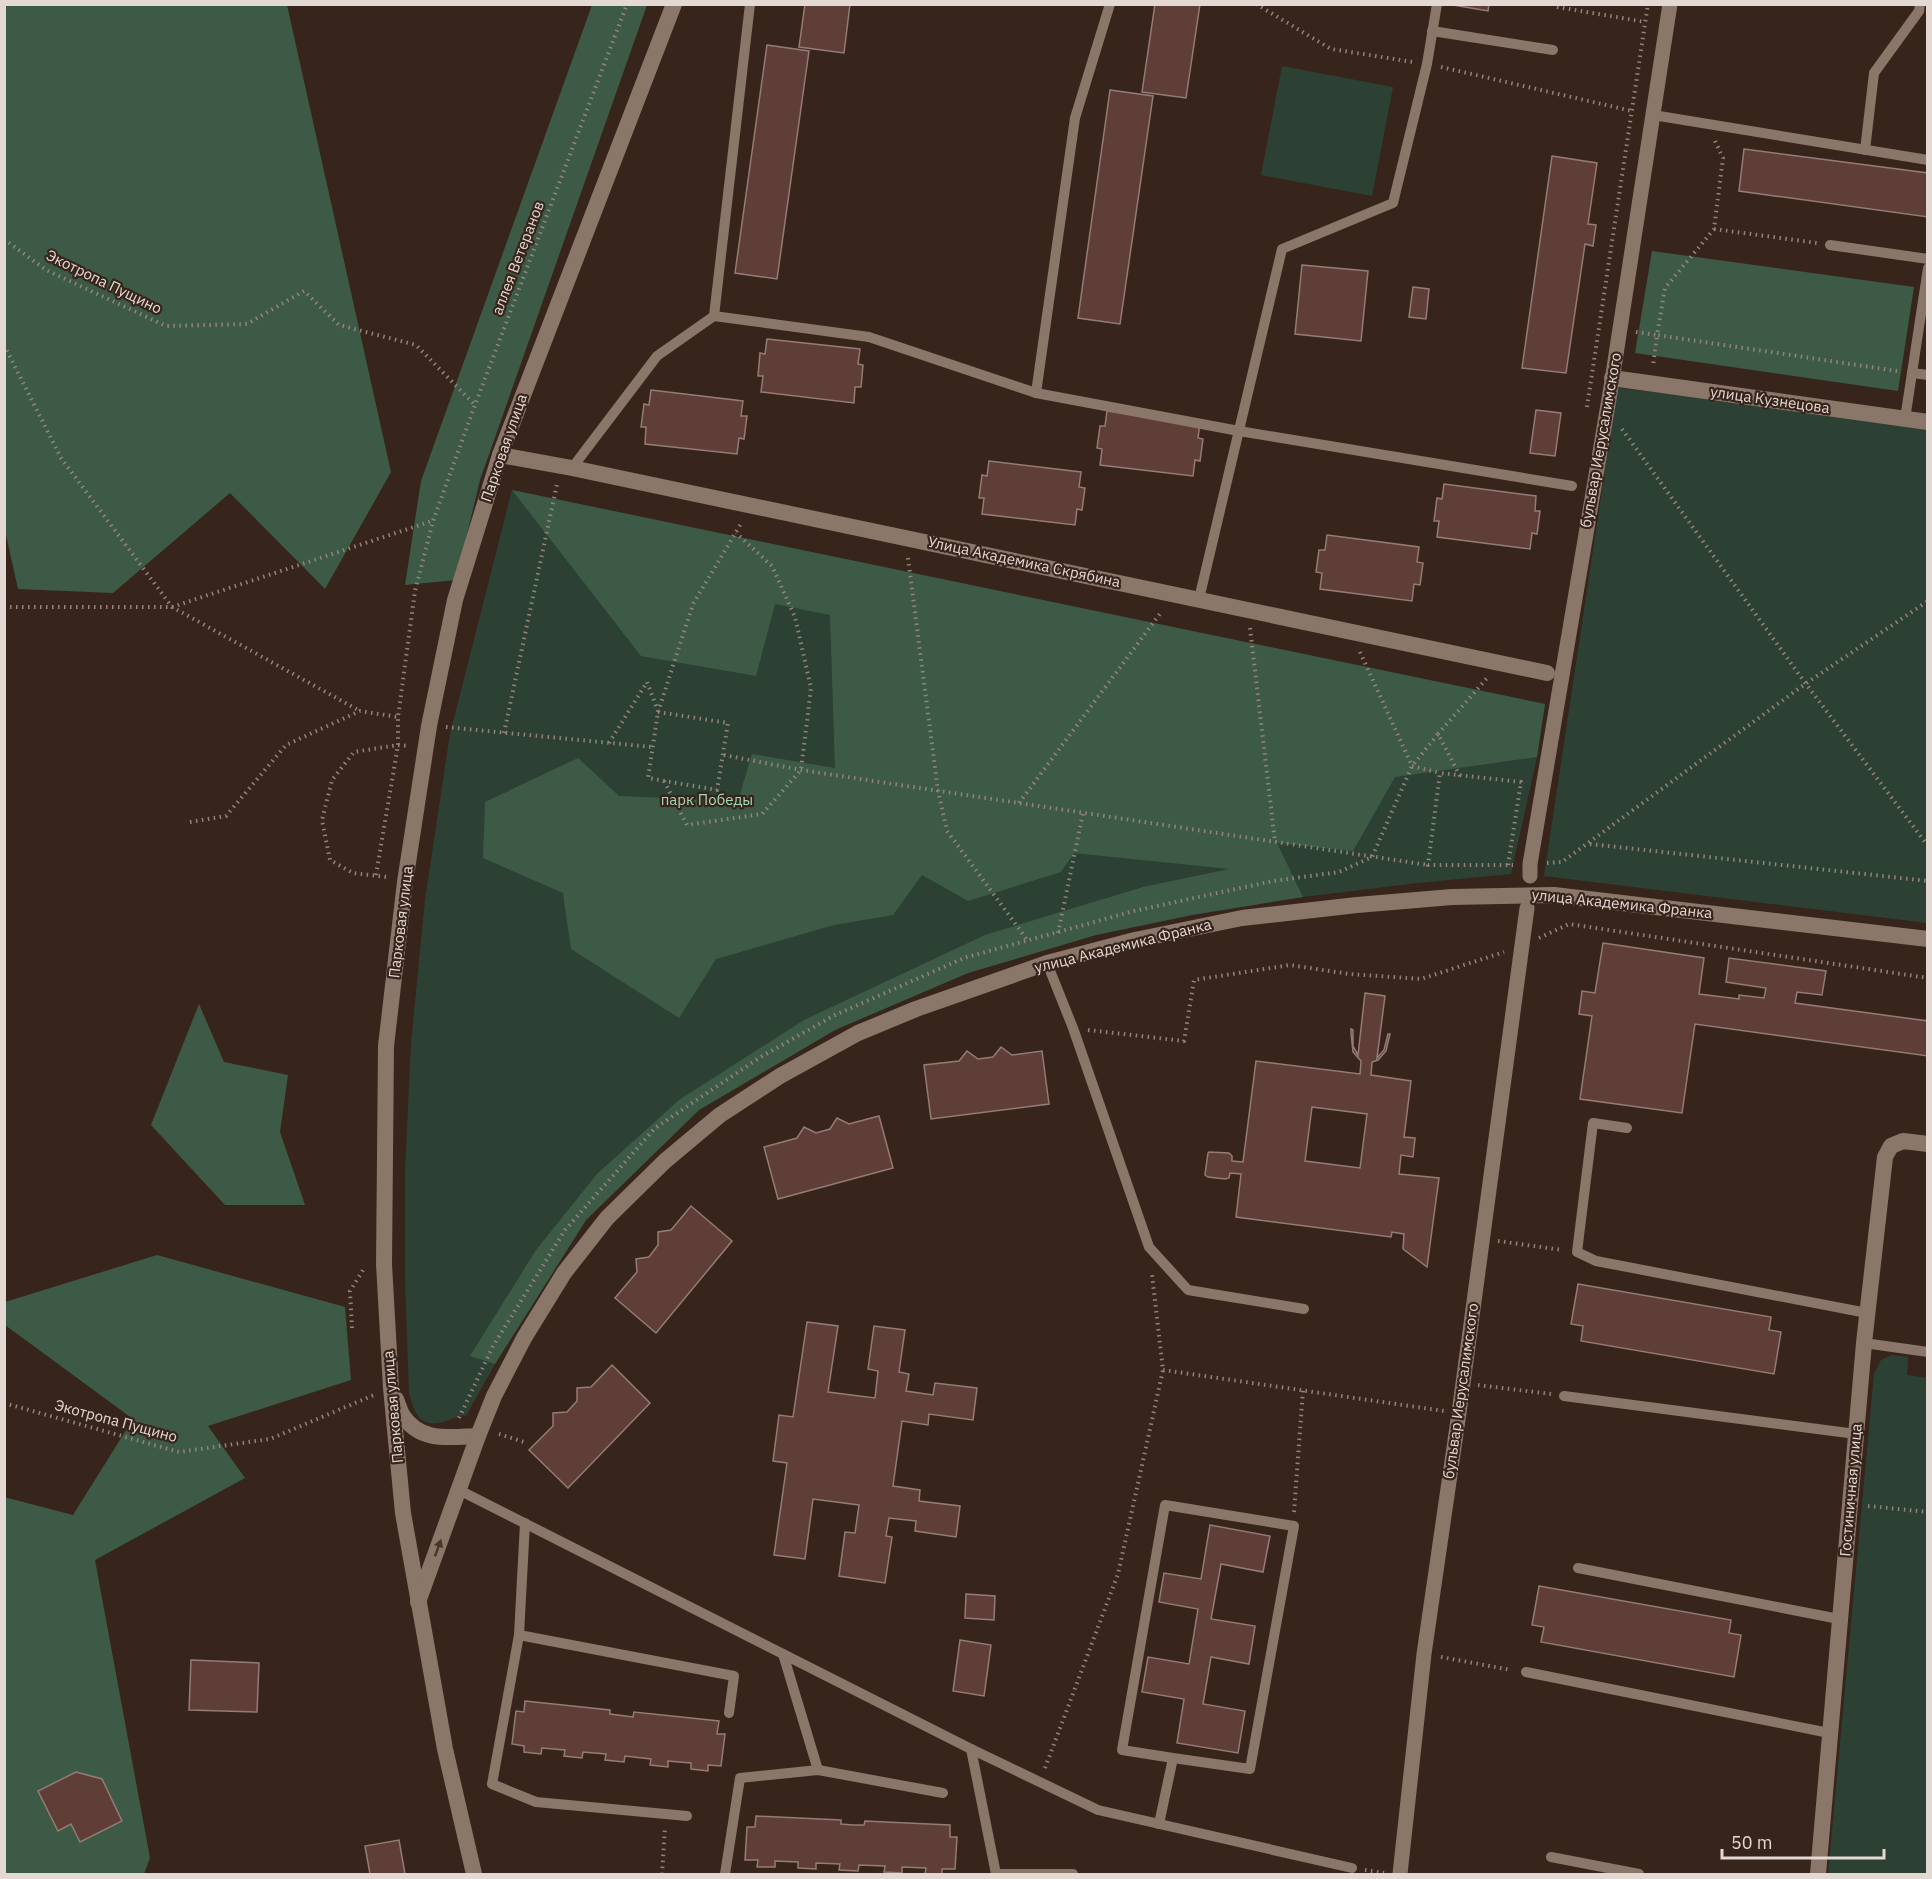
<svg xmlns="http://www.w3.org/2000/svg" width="1932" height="1879" font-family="'IBM Plex Sans',sans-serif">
<rect width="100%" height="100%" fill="#37251c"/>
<g fill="#2c4133">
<path d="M1282 66 1393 87 1372 196 1261 175Z"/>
<path d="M1611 387 1927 422V923L1544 876 1613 417Z"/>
<path d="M512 490 1545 704 1537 757 1511 874 1418 883 1303 897 1192 915 1096 935 968 973 835 1030 699 1110 586 1220 495 1364 466 1416C457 1415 452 1420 443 1422 420 1428 414 1413 409 1393L405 1279V1172L411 1043 425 900 450 734Z"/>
<path d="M1892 1355 1908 1357 1907 1375 1927 1378V1874H1828L1874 1374 1881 1360Z"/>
</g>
<g fill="#3d5a47">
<path d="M4 5H287L391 472 325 589 230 493 113 593 18 589 4 526Z"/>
<path d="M592 5H647L480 480 456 580 405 585 421 481Z"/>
<path d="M1652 251 1914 287 1898 391 1635 353Z"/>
<path d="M512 490 1545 704 1537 757 1395 777 1353 851 1277 843 1303 897 1192 915 1096 935 968 973 835 1030 699 1110 586 1220 495 1364 470 1356 536 1250 597 1174 679 1100 804 1020 985 935 1143 887 1229 869 1074 853 1061 872 968 901 922 875 893 915 834 925 716 959 679 1018 571 949 563 893 483 858 485 802 578 758 619 796 738 801 752 754 835 768 830 615 775 604 756 676 641 656Z"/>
<path d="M199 1004 224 1062 288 1075 280 1132 305 1205H225L151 1125Z"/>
<path d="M157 1255 345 1307 351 1380 208 1426 245 1478 95 1560 150 1858 144 1874H5L4 1497 73 1515 133 1419 5 1325V1302Z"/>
</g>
<g fill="#5f3e38" stroke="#947b76" stroke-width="1.5" fill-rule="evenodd">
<path d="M805 4H850L844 53 799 47Z"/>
<path d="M1155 4H1200L1186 98 1142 92Z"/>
<path d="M1447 4H1489L1488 11Z"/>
<path d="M767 45 809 51 777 279 735 273Z"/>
<path d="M1110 90 1153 96 1120 324 1078 318Z"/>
<path d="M1744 149 1928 173V217L1739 191Z"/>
<path d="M1552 156 1597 163 1588 224 1596 225 1593 246 1585 244 1566 373 1522 368Z"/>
<path d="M1302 265 1368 271 1361 341 1295 334Z"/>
<path d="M1413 287 1429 289 1426 319 1409 317Z"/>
<path d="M767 339 860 349 858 364 863 365 861 387H855L854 403 761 392 763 376H758L760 353 765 354Z"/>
<path d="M651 390 743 401 741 416H747L744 439 739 438 737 454 645 444 646 427H641L644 404 649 405Z"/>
<path d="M1536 410 1561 413 1555 456 1530 453Z"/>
<path d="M1107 411 1200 423 1198 438 1203 439 1200 461 1195 460 1193 476 1100 465 1102 449 1097 448 1100 426H1105Z"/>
<path d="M989 461 1081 472 1079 487 1085 488 1082 510 1077 509 1075 525 982 514 984 498H979L982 475 987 476Z"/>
<path d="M1444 484 1536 496 1535 511H1540L1537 534 1532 533 1530 549 1437 537 1439 521H1434L1437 498 1442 499Z"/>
<path d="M1327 535 1419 547 1417 562 1423 563 1420 585 1414 584 1412 601 1320 589 1322 573 1316 572 1319 550H1325Z"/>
<path d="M1603 943 1704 958 1699 994 1739 999V995L1764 998 1766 988 1726 982 1729 958 1826 971 1822 995 1797 992 1795 1003 1928 1021V1056L1695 1024 1682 1113 1580 1099 1592 1016 1579 1014 1582 991 1595 993Z"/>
<path d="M1365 993 1385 996 1377 1058 1384 1050 1388 1034H1390L1386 1051 1378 1060 1372 1062 1371 1075 1411 1081 1404 1137 1415 1138 1413 1157 1401 1155 1399 1174 1439 1178 1427 1267 1403 1249 1404 1234 1392 1232 1391 1237 1236 1217 1241 1174 1230 1173 1229 1178 1225 1179 1208 1177 1205 1175 1208 1153 1209 1152 1229 1153 1232 1156V1161L1243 1162 1256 1061 1360 1074 1361 1061 1353 1052 1351 1033V1029L1353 1030V1046L1358 1055ZM1312 1107 1367 1114 1360 1168 1305 1161Z"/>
<path d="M1001 1047 1012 1055 1042 1051 1049 1104 931 1119 924 1065 959 1061 967 1051 978 1059 993 1057Z"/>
<path d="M879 1116 893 1168 778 1199 764 1147 797 1138 804 1127 816 1133 830 1129 837 1118 849 1124Z"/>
<path d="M691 1206 732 1241 656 1333 615 1298 637 1272 636 1259 649 1257 658 1245V1232L671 1230Z"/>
<path d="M1578 1284 1771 1317 1769 1330 1781 1332 1774 1374 1581 1341 1583 1326 1571 1324Z"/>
<path d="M807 1322 838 1326 828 1392 875 1398 878 1371 868 1369 874 1326 905 1330 899 1372 909 1374 906 1391 933 1395 935 1383 977 1388 973 1420 929 1414 928 1425 902 1421 893 1486 920 1490 919 1501 960 1506 956 1537 915 1531 916 1521 889 1518 886 1536 892 1537 885 1583 839 1576 845 1532 855 1533 859 1505 813 1499 805 1559 774 1555 787 1463 773 1461 779 1415 793 1417Z"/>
<path d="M612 1365 650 1403 568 1488 529 1450 553 1426V1413L567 1412 577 1401V1388L591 1387Z"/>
<path d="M1210 1525 1270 1536 1263 1572 1221 1564 1211 1619 1255 1626 1249 1664 1211 1657 1203 1704 1245 1711 1238 1753 1177 1743 1184 1699 1142 1692 1148 1657 1189 1664 1198 1609 1159 1602 1164 1573 1201 1579Z"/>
<path d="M1539 1586 1731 1620 1729 1633 1741 1635 1734 1677 1541 1642 1544 1627 1532 1625Z"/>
<path d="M966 1594 995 1596 994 1620 965 1618Z"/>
<path d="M960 1640 991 1645 984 1696 953 1691Z"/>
<path d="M191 1660 259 1663 257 1712 189 1710Z"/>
<path d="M525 1701 610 1710V1714L633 1717 634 1712 719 1721 717 1734H725L721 1766 708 1765V1771L691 1769V1763L668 1761V1767L650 1765 651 1759 625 1756 624 1762 605 1760 606 1754 583 1752 582 1758 564 1756 565 1750 542 1748 541 1754 524 1752V1746L512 1744 516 1711 524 1712Z"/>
<path d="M76 1772 102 1779 122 1821 80 1842 71 1824 58 1831 38 1791Z"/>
<path d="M756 1816 841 1820V1824L853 1825H864L865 1821 950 1825V1837H957L955 1869H942V1874H925L926 1868 902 1867V1873L884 1872 885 1866 859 1865 858 1871 839 1870 840 1864 816 1863V1869L798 1868V1862L775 1861V1867H757L758 1860H745L747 1827H755Z"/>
<path d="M399 1840 405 1874H370L365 1846Z"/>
</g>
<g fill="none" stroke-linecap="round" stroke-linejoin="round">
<g stroke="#92847c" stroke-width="4" stroke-dasharray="1.5 4.5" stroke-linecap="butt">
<path d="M1256 4 1331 49 1413 62"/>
<path d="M1557 7 1645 22"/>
<path d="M1441 67 1632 111"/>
<path d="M1715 141 1723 158 1714 229 1665 288 1657 335 1897 371"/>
<path d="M1714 229 1817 243"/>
<path d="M4 239 46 270 166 326 247 324 304 291 339 325 416 345 475 405"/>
<path d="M1636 332 1657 335 1653 366"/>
<path d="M4 345 61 458 172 607 360 711"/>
<path d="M1587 407 1648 4"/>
<path d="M1622 429 1803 680 1928 846"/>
<path d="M908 558 938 791 947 831 1028 941"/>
<path d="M4 607H172L432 521"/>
<path d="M1250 628 1275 842"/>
<path d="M1360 652 1412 766"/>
<path d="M658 712 728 723 717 790 648 778Z"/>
<path d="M658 712 693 604 742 522"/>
<path d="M446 727 652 747"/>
<path d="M504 733 557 484"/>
<path d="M1438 734 1487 678"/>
<path d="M609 743 647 682 658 711"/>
<path d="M724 755 801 770 1428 865"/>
<path d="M1412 766 1440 773"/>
<path d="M664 781 687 825 762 814 801 770 811 688 795 617 772 566 736 533"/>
<path d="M1019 803 1162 611"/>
<path d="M190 822 226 816 286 745 360 711 398 717"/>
<path d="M1590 844 1928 881"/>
<path d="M1547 863 1562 862 1805 684 1928 601"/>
<path d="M1508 865 1521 782 1440 773 1428 865H1513"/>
<path d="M376 875 398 745V717L415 591 433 521 475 405 627 4"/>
<path d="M386 877 353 873 330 860 322 820 332 780 354 752 398 745 408 746"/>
<path d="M1058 933 1083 813"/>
<path d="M1539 938 1569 924 1928 978"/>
<path d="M1088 1030 1184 1041 1194 980 1290 965 1349 974 1421 979 1504 952"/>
<path d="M1498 1241 1562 1250"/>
<path d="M352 1328 350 1291 365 1267"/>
<path d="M1163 1370 1444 1411"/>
<path d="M1478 1385 1551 1394"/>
<path d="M4 1403 179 1452 270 1439 374 1395"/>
<path d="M459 1418 493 1346 565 1230 655 1128 759 1058 833 1016 964 958 1134 911 1273 881 1339 872 1372 857 1412 766 1438 734 1460 776"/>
<path d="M499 1434 524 1442"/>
<path d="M1868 1506 1928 1512"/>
<path d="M1294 1512 1303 1390"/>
<path d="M1441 1657 1511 1670"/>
<path d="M1045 1768 1118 1574 1163 1370 1152 1275"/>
<path d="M1365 1870 1384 1873"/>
<path d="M662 1874 665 1827"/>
</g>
<g stroke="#8b766a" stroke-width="10">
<path d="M1110 4 1075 118 1036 393 1239 431 1572 486"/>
<path d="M1432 31 1553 50"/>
<path d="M1653 115 1928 160"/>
<path d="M1865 150 1874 73 1919 11 1920 4"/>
<path d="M1830 245 1928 259"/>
<path d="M1928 268 1912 373 1928 375"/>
<path d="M714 316 869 337 1036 393"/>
<path d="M1905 419 1912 373"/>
<path d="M572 468 657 356 714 316 750 4"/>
<path d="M1199 599 1282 249 1393 203 1427 64 1437 4"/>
<path d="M1047 963 1073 1028 1149 1247 1188 1290 1304 1309"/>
<path d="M1627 1128 1593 1123 1577 1252 1596 1261 1867 1313"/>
<path d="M1864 1343 1928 1352"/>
<path d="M1564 1396 1856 1434"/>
<path d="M459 1490 971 1749 1098 1810 1352 1868"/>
<path d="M1578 1568 1839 1619"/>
<path d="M519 1635 525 1523"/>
<path d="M783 1654 818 1770"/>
<path d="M1526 1672 1829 1733"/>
<path d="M971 1749 996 1874"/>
<path d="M687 1816 536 1802 492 1784 519 1635 734 1676 729 1713"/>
<path d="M1159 1824 1173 1758 1122 1750 1165 1505 1294 1526 1250 1769 1173 1758"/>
<path d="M1551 1857 1639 1874"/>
<path d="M725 1874 740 1778 818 1770 943 1793"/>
<path d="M996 1874H1073"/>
</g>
<g stroke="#8b766a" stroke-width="15">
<path d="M1530 876V864L1611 387 1670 4"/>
<path d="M1400 1874 1424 1654 1459 1413 1527 908"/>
</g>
<g stroke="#8b766a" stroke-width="16">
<path d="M1612 378 1928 422"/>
<path d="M500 455 572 468 1547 673"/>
<path d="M396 1399C398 1404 400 1411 403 1416 421 1443 450 1437 478 1436"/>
<path d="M418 1602 478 1436 494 1396 524 1338 564 1273 607 1218 665 1161 720 1115 780 1076 858 1033 916 1009 1047 963 1135 940 1242 918 1357 905 1452 897 1554 895 1928 939"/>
<path d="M474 1874 445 1749 403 1513 391 1388 384 1264 386 1046 405 882 429 726 455 600 500 455 674 4"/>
<path d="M1818 1874 1864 1343 1885 1157 1891 1146 1903 1141 1928 1144"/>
</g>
</g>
<defs><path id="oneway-solid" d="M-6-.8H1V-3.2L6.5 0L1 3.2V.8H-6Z" transform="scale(1.5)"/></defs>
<use fill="#48352c" href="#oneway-solid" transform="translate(438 1548) rotate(-70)"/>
<g text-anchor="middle" stroke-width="4.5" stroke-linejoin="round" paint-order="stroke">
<g font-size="15" fill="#e4d8d2" stroke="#37251c">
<text transform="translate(518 258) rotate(-69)" y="5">аллея Ветеранов</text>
<text transform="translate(104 282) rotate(26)" y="5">Экотропа Пущино</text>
<text transform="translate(1770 400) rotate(8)" y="5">улица Кузнецова</text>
<text transform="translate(1601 440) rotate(-80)" y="5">бульвар Иерусалимского</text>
<text transform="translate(504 448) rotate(-71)" y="5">Парковая улица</text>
<text transform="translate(1024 562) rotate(12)" y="5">Улица Академика Скрябина</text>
<text transform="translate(1622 904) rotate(6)" y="5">улица Академика Франка</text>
<text transform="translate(401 922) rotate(-83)" y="5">Парковая улица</text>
<text transform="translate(1123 946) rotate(-14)" y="5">улица Академика Франка</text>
<text transform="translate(1461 1391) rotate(-82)" y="5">бульвар Иерусалимского</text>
<text transform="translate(393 1407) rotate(-95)" y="5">Парковая улица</text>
<text transform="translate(116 1421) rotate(15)" y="5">Экотропа Пущино</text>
<text transform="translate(1851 1490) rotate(-85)" y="5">Гостиничная улица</text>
</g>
<g font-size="15" fill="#a2dab6" stroke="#37251c">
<text x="707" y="805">парк Победы</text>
</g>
</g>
<rect width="1932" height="1879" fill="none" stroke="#e4d8d2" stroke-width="12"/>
<path d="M1722 1849v9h162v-9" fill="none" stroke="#e4d8d2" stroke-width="3"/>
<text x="1731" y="1849" font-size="18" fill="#e4d8d2" stroke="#37251c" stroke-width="4.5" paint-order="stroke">50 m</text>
</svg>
